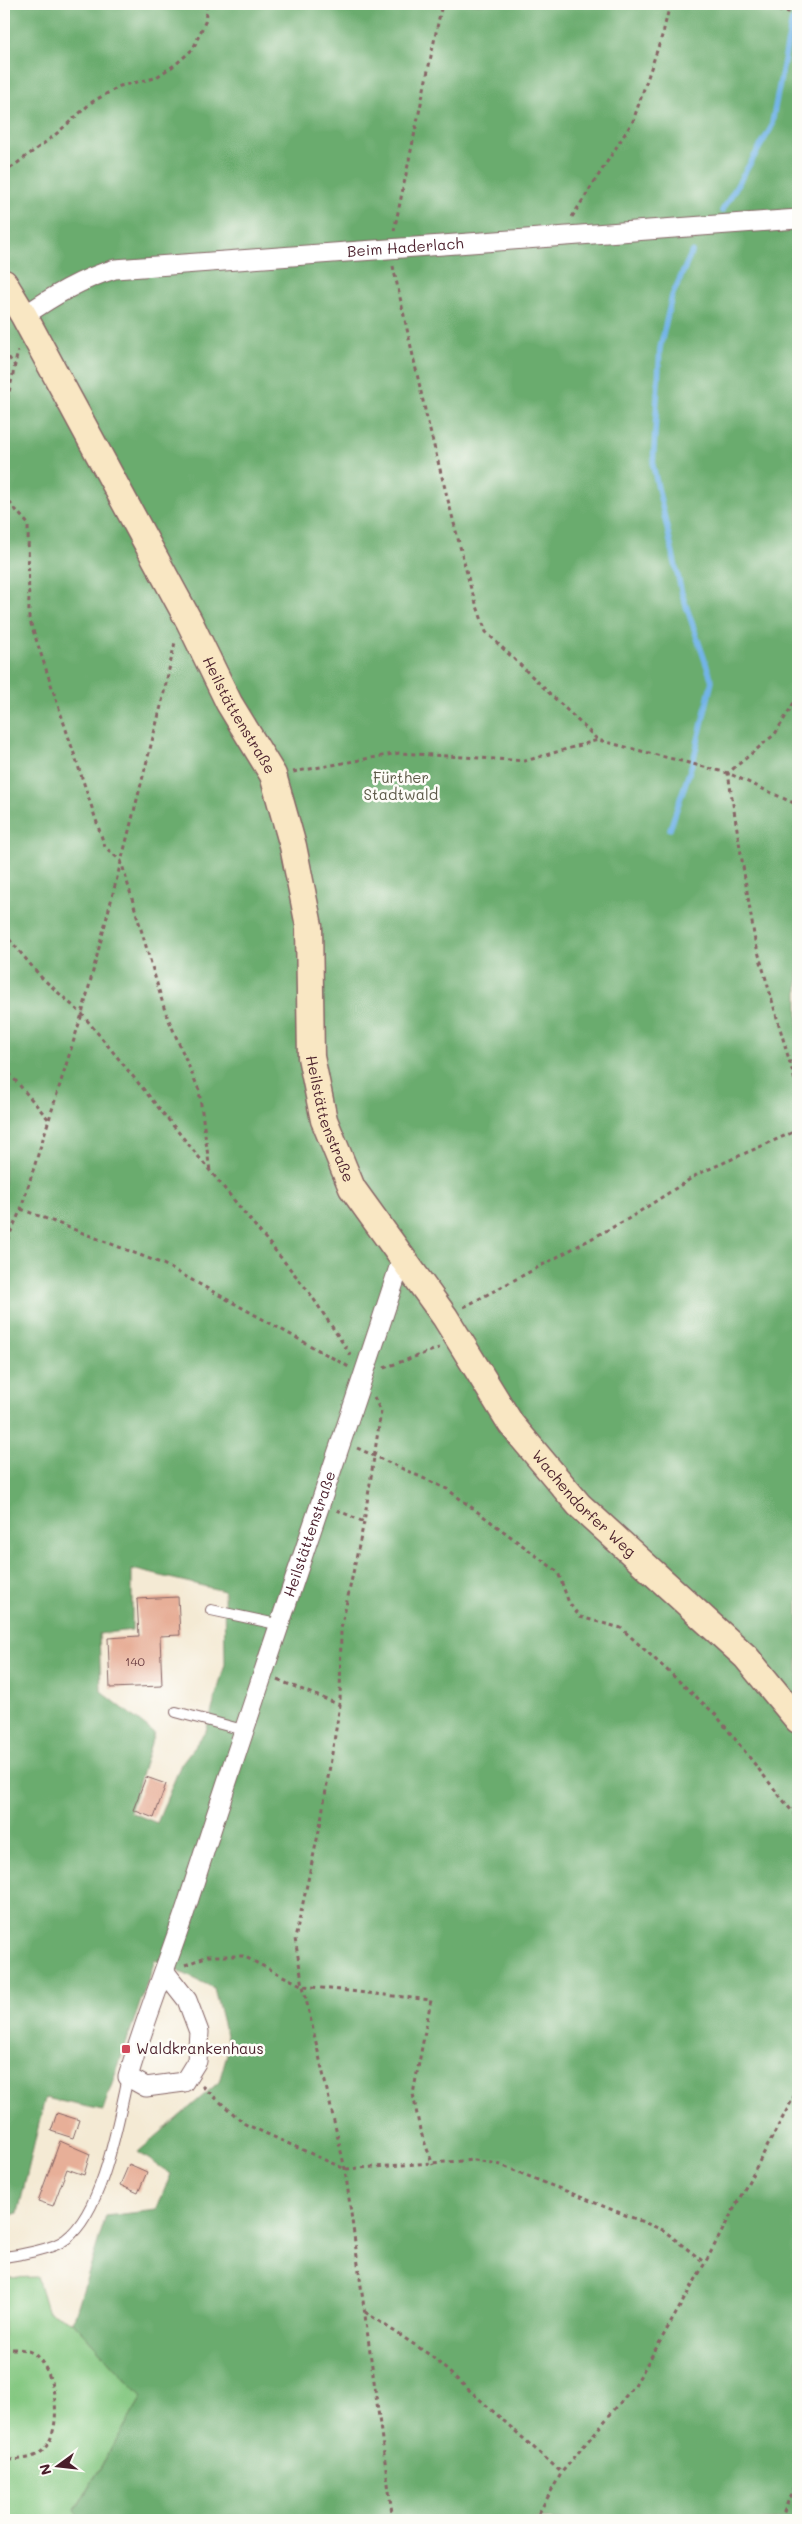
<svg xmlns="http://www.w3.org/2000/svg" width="802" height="2524" font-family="Mali,sans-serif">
<rect width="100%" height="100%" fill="#fdfcf7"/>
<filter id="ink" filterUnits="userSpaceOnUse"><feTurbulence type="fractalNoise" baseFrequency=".02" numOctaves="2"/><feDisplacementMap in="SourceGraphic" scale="10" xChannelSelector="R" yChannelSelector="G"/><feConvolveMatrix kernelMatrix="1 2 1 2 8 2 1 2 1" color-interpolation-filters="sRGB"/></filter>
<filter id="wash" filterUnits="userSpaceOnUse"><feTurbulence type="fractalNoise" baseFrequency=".0096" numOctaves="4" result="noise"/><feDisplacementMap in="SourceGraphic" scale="20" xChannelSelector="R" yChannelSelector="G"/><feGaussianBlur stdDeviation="1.12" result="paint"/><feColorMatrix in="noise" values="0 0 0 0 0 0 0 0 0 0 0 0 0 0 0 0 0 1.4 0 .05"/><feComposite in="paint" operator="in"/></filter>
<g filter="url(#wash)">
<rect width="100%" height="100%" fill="#f4ead4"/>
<path fill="#83c780" stroke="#667356" d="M37 2277 47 2310 73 2322 142 2397 75 2510 83 2520H4V2278Z"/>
<path fill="#6aac6e" stroke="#5a664c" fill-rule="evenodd" d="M4 4H798V2520H83L75 2511 142 2397 73 2322 106 2216 156 2210 171 2174 138 2152 219 2082 229 2047 214 1988 155 1960 103 2110 45 2098 18 2213 4 2217ZM132 1569 224 1591 225 1664 206 1731 181 1764 157 1823 130 1812 154 1733 101 1691 99 1634 132 1630Z"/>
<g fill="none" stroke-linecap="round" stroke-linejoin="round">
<g stroke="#72b4e7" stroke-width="5.5">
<path d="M796 8 797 4"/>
<path d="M722 211 771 128 792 20"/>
<path d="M670 829 694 758 712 681 682 594 653 466 660 348 672 296 692 252"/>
</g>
</g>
<g id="blocks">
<g fill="#e7af98">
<path d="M178 1597 180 1635 160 1636 162 1686 110 1688 108 1638 139 1636 137 1599Z"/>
<path d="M146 1777 166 1784 154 1818 133 1810Z"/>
<path d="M57 2113 79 2120 73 2138 51 2131Z"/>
<path d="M60 2141 90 2154 84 2175 67 2169 53 2206 38 2201Z"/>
<path d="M129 2164 147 2172 138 2193 120 2185Z"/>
</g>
</g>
</g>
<g filter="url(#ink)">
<use href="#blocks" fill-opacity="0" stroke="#866666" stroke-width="1"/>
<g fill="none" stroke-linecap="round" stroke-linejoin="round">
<g stroke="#866666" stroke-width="12">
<g id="lane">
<path d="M211 1610 281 1625"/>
<path d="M176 1712 243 1730"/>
<path d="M4 2257C19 2255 54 2249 66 2239 103 2211 118 2122 128 2077"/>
</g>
</g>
<g stroke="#866666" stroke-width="21">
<g id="street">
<path id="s1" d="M24 316C53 296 81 279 115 269L798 219"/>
<path id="s2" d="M165 1972 187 2000 199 2032 197 2061 184 2082 146 2087 128 2077C145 2019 168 1963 187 1905 256 1688 332 1474 402 1258"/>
</g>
</g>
<g stroke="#866666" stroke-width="29">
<g id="secondary">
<path id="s3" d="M4 283 24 316 189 621 229 703 273 775 293 846 309 926 311 1057 324 1120 352 1188 445 1317 511 1424 579 1505 746 1657 798 1720"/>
</g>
</g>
<g stroke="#866666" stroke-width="3" stroke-dasharray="4 4" stroke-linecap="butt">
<path d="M763 4 780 11 798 13"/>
<path d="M4 173 55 135 92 102 120 86 155 78 176 64 193 49 205 22 207 4"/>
<path d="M572 217 633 121 663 33 670 4"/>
<path d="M394 231 442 4"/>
<path d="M393 266 427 419 471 589 486 632 598 740 728 773 798 805"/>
<path d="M4 351 15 366"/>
<path d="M4 415 18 351"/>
<path d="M4 496 28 524 29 618 105 847 121 861 165 1011 199 1090 210 1171"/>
<path d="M798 696 775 734 728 773 755 941 798 1091"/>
<path d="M293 772 399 753 525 761 598 740"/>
<path d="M4 933 41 977 82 1014 309 1292 352 1357"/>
<path d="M4 1067 49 1120"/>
<path d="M21 1209 163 1264 349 1367"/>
<path d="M4 1247 21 1209 82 1014 161 706 175 642"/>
<path d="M464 1307 628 1219 698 1174 798 1130"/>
<path d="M384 1368 439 1348"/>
<path d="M374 1397 381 1412 364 1522 341 1629 340 1705 320 1826 295 1939 303 1986 345 2169 393 2520"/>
<path d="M357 1448 447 1489 558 1572 569 1603 580 1617 621 1628 716 1715 798 1819"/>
<path d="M337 1510 364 1522"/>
<path d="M278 1680 340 1705"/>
<path d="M185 1965 208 1956H243L303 1986 431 2000 413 2094 420 2130 433 2165"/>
<path d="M202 2086 245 2124 345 2169 475 2160 498 2164 663 2230 705 2263"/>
<path d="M365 2312 430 2355 561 2472"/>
<path d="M4 2349C13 2349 26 2348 34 2354 59 2372 66 2444 34 2456 26 2460 13 2459 4 2461"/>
<path d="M4 2395 7 2405 4 2416"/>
<path d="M535 2520 562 2472 635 2385 705 2263 798 2089"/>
<path d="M781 2520 798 2475"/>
</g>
<use href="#lane" stroke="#fff" stroke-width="10"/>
<use href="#street" stroke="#fff" stroke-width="19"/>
<use href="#secondary" stroke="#f9e7c3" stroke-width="26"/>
</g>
</g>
<rect fill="#d1495b" stroke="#fdfcf7" stroke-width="2" x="121" y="2044" width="10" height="10" rx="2.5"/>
<g text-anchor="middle" stroke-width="5" stroke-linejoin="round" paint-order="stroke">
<g font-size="12" fill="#714346">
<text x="135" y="1666">140</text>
</g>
<g font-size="15" fill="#4a1f2b" stroke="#fdfcf7">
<text dy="5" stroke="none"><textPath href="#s1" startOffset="394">Beim Haderlach</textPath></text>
<text dy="5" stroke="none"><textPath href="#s3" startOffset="492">Heilstättenstraße</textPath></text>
<text dy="5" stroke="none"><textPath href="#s3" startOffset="912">Heilstättenstraße</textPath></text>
<text dy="5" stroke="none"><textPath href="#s3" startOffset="1378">Wachendorfer Weg</textPath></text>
<text dy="5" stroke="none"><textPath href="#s2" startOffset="755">Heilstättenstraße</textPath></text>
</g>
<g font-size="15" fill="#5e5a49" stroke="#fdfcf7">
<text x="401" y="783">Fürther<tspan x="401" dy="17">Stadtwald</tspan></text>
</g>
<g font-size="15" fill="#4a1f2b" stroke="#fdfcf7" text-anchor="start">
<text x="136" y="2054">Waldkrankenhaus</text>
</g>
</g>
<rect width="802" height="2524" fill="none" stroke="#fdfcf7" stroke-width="20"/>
<g transform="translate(58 2466) rotate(255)" stroke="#fdfcf7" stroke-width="4" paint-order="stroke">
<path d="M0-4L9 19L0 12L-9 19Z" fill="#4a1f2b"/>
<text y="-8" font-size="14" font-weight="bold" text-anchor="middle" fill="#4a1f2b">N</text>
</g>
</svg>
